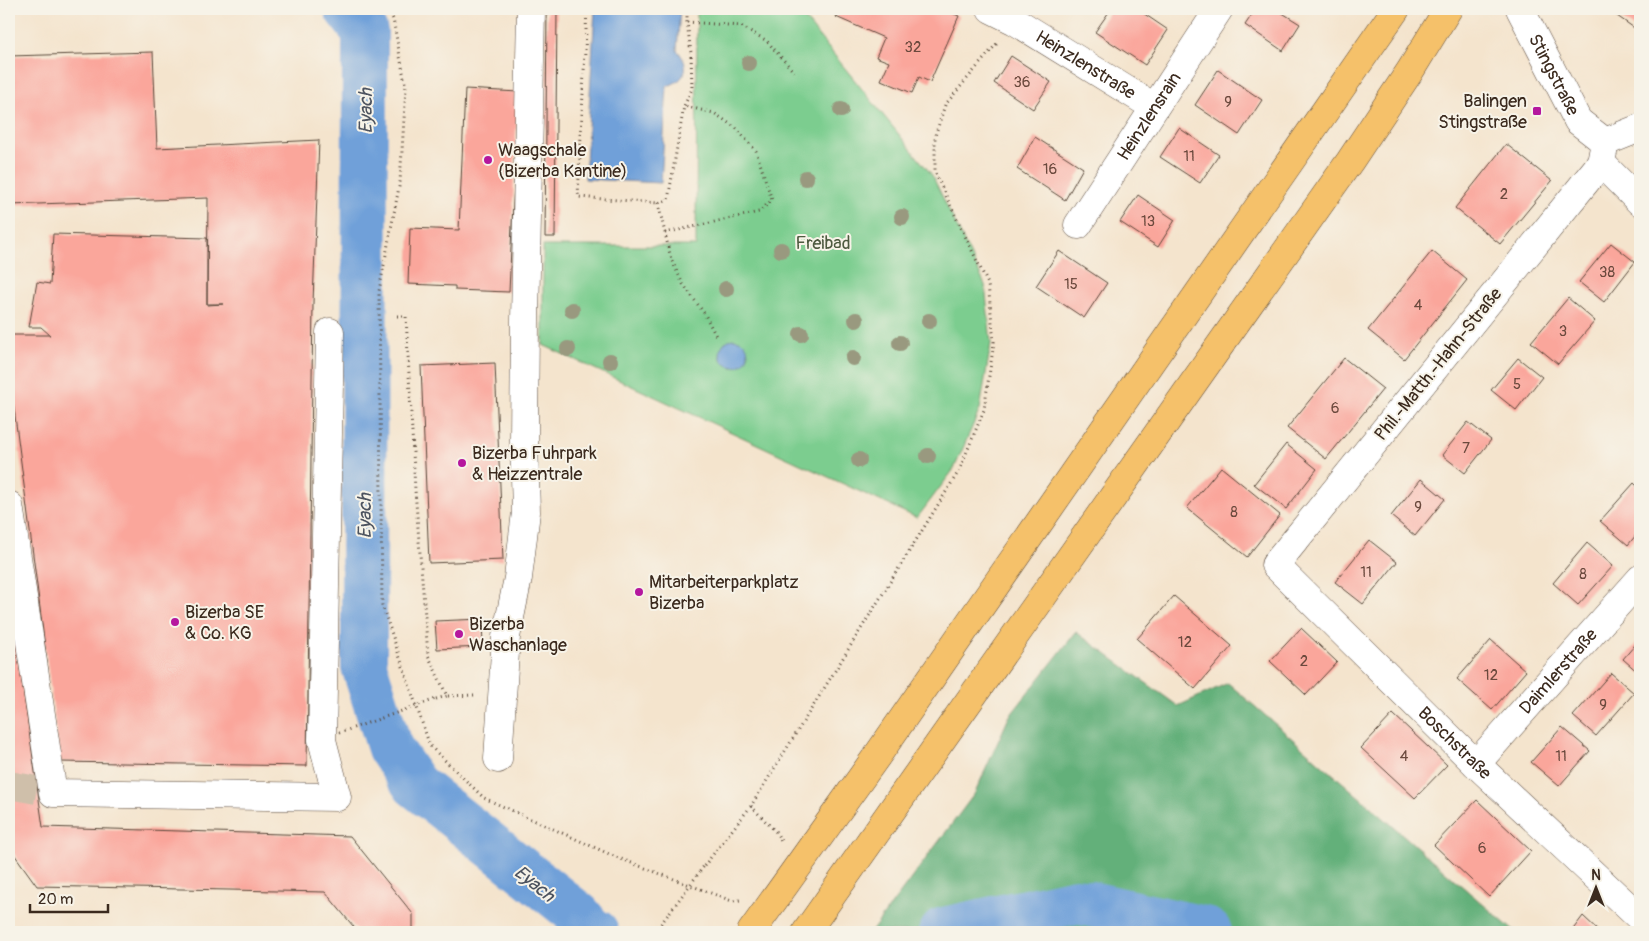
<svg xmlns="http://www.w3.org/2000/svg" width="1649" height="941" font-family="Pangolin,sans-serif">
<rect width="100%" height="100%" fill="#f7f3e8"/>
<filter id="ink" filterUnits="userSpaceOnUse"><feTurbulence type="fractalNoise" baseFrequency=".02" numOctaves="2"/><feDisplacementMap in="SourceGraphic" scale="10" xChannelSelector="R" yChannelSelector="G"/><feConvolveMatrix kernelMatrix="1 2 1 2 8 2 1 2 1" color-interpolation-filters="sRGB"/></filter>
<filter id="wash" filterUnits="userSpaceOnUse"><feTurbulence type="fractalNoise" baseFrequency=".0096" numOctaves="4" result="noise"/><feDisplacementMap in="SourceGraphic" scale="20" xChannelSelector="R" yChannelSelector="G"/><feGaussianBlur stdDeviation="1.12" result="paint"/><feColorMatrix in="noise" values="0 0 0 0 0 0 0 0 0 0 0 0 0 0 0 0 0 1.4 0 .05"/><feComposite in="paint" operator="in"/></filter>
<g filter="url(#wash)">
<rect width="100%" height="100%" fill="#f4e4cd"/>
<path fill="#7bcd8f" stroke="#5b7c56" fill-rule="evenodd" d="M697 9H802L800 13 932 175 985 285 991 343 980 409 954 469 917 518 543 345V246H696ZM734 339 736 367C727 367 721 363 720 354L725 342Z"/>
<path fill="#64b07a" stroke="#506d4c" d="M1076 632 1178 706 1228 683 1515 932H871L975 793 1009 717Z"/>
<g fill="#6fa0d9" stroke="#55657c">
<path d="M595 9H680L677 50C691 66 687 80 667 86L661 183 585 179Z"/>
<circle cx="734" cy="353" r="14"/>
</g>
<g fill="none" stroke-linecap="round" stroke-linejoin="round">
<g stroke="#6fa0d9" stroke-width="46">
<path d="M347 9 365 32 364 666 390 748 415 785 579 915 591 930 596 932"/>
<path d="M942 932 944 930 1076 901 1204 929 1209 932"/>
</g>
</g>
<g id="blocks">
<g fill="#faa69b">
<path d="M547 9H557L555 237H545Z"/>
<path d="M840 9H942L959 16 930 82 919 77 912 93 881 80 889 62 876 57 884 38 836 17Z"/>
<path d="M1111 9H1137L1168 30 1145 65 1095 32Z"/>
<path d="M1256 9H1276L1300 24 1283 51 1245 25Z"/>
<path d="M1607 9H1640V32Z"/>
<path d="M153 52 157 148 319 140 313 303 307 766 60 762 9 370V335H50L41 327H29L37 282 50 284 53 234 207 238V305L223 304H207L208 198 9 205V56Z"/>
<path d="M1011 56 1051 82 1033 109 994 83Z"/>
<path d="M1218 70 1262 100 1239 135 1195 105Z"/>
<path d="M465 89 518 92 509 292 455 290V286L408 284 410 228 459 230Z"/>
<path d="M1179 128 1219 155 1200 183 1160 157Z"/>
<path d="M1035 137 1083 168 1065 200 1017 169Z"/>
<path d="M1506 144 1552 181 1500 244 1455 208Z"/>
<path d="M1138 195 1175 220 1158 247 1120 222Z"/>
<path d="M1611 243 1635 262 1604 302 1579 282Z"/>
<path d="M1059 251 1107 283 1084 318 1036 286Z"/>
<path d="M1432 251 1467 280 1404 359 1368 330Z"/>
<path d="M1568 298 1595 321 1558 364 1531 342Z"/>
<path d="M1344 358 1383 389 1326 459 1287 428Z"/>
<path d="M1518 358 1542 377 1516 410 1491 390Z"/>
<path d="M495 363 503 560 429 563 421 366Z"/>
<path d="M1468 422 1491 440 1465 473 1442 455Z"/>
<path d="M1286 444 1317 469 1286 509 1254 484Z"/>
<path d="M1221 467 1280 515 1247 557 1187 508Z"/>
<path d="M1421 479 1445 499 1415 536 1391 516Z"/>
<path d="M1634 483 1640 489V530L1628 545 1600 521Z"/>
<path d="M1369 540 1397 562 1363 604 1335 582Z"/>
<path d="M1587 543 1613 566 1578 605 1553 583Z"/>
<path d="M9 593 43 827 350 836 413 914V932H358L325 892 37 886 9 847Z"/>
<path d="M1174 596 1232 646 1195 689 1137 639Z"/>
<path d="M482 619 483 647 437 649 435 621Z"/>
<path d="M1301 628 1337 662 1306 695 1270 661Z"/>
<path d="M1640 639V674L1623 659Z"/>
<path d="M1491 640 1526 671 1492 710 1457 679Z"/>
<path d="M1611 673 1634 693 1596 736 1573 716Z"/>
<path d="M1393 714 1447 765 1415 798 1361 748Z"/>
<path d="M1562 727 1590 751 1559 786 1531 762Z"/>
<path d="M1477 800 1531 851 1489 897 1434 845Z"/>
<path d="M1583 916 1599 931 1598 932H1571Z"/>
</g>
</g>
</g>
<g filter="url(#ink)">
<use href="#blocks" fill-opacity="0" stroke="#574638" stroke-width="1"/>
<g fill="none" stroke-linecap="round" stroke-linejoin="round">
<path stroke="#cfbfaa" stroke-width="28" stroke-dasharray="28 14" stroke-linecap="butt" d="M9 785 53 793"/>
<g stroke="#574638" stroke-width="29">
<g id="minor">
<path id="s1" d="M991 9 1015 21 1154 107"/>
<path id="s2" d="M1520 9 1578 121 1605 142"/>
<path id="s3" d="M1605 142 1601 163 1275 565 1476 764 1640 918"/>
<path d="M1605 142 1640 128"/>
<path d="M1601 163 1640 202"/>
<path id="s4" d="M1078 225 1219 9"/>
<path d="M9 505 53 793 337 797 322 740 330 332"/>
<path d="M498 759 506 637 518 578 526 512 524 441 525 321 531 9"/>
<path id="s5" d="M1476 764 1640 579"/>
</g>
</g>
<g stroke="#574638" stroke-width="29">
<g id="highway">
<path d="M751 932 879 753 1396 9"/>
<path d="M806 932 1350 161 1410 71 1448 9"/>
</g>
</g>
<g stroke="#574638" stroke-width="3" stroke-dasharray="1 4" stroke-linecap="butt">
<path d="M388 9 393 19 406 88 400 182 379 291 382 605 430 746 484 798 616 857 732 901 740 900"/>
<path d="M587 9 578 197 658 203 668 200 684 106 692 89 691 53 687 22V9"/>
<path d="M687 22 741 26 767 41 794 72"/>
<path d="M658 203 671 259 683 284 704 313 717 338"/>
<path d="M665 233 759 212 772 200 756 151 736 128 714 113 684 106"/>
<path d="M397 316H406L415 490 428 655 447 696 476 695"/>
<path d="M436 699 447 696"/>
<path d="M751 806 776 832 782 843"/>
<path d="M704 866 751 806 959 471 984 410 994 342 988 284 935 173V136L945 105 999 41"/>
</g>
<use href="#minor" stroke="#fff" stroke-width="28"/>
<use href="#highway" stroke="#f5c16b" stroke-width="28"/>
<g stroke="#574638" stroke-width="3" stroke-dasharray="1 4" stroke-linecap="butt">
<path d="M339 733 436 699"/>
<path d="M655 932 704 866"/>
</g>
</g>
<g fill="#99997f">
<circle cx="749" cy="63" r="8"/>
<circle cx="841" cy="110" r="8"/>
<circle cx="806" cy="178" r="8"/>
<circle cx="902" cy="217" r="8"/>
<circle cx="781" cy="250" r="8"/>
<circle cx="726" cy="289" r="8"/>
<circle cx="572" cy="310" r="8"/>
<circle cx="856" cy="320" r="8"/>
<circle cx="929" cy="321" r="8"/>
<circle cx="801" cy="334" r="8"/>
<circle cx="900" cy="343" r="8"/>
<circle cx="568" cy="349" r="8"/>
<circle cx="853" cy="358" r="8"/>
<circle cx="610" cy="361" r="8"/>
<circle cx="928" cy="456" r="8"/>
<circle cx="859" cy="460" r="8"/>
</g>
</g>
<g fill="#b5179e" stroke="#f7f3e8" stroke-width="2">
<rect x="1532" y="106" width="10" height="10" rx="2.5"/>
<circle cx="488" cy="160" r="5"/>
<circle cx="462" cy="463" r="5"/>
<circle cx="639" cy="592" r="5"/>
<circle cx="175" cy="622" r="5"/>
<circle cx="459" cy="634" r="5"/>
</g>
<g text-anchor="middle" stroke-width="4" stroke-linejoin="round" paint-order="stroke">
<g font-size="15" fill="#6b493d">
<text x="913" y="52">32</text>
<text x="1022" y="87">36</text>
<text x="1228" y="107">9</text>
<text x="1189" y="161">11</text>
<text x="1050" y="174">16</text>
<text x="1504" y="199">2</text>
<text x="1148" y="226">13</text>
<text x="1607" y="277">38</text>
<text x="1071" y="289">15</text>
<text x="1418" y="310">4</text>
<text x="1563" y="336">3</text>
<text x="1517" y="389">5</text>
<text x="1335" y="413">6</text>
<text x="1466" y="453">7</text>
<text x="1418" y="512">9</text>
<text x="1234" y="517">8</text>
<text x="1366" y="577">11</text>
<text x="1583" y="579">8</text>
<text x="1185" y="647">12</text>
<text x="1304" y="666">2</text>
<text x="1491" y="680">12</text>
<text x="1603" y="710">9</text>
<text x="1404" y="761">4</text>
<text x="1561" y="761">11</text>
<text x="1482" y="853">6</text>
</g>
<g font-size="18" fill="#3b2a1e" stroke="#f7f3e8">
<text dy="6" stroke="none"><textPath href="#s1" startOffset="110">Heinzlenstraße</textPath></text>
<text dy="6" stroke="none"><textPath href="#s2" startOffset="74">Stingstraße</textPath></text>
<text dy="6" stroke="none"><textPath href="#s4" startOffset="130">Heinzlensrain</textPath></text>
<text transform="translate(1438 364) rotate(-51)" y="6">Phil.-Matth.-Hahn-Straße</text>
<text dy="6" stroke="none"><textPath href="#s5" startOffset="124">Daimlerstraße</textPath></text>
<text dy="6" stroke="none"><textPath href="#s3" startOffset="792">Boschstraße</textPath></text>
</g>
<g font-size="18" fill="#3b2a1e" stroke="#f7f3e8" text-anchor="start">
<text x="1527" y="107" text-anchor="end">Balingen<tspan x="1527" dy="21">Stingstraße</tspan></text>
<text x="498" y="156">Waagschale<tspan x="498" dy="21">(Bizerba Kantine)</tspan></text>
<text x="472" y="459">Bizerba Fuhrpark<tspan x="472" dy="21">&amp; Heizzentrale</tspan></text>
<text x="649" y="588">Mitarbeiterparkplatz<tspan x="649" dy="21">Bizerba</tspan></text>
<text x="185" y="618">Bizerba SE<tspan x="185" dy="21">&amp; Co. KG</tspan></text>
<text x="469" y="630">Bizerba<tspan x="469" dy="21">Waschanlage</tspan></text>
</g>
<g font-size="18" fill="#4e5b40" stroke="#f7f3e8">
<text x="823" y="249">Freibad</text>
</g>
<g font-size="19" font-style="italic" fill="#4d535f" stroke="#f7f3e8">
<text transform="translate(365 111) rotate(-90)" y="7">Eyach</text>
<text transform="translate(364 516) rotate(-90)" y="7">Eyach</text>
<text transform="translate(535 883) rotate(39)" y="7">Eyach</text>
</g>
</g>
<rect width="1649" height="941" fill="none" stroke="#f7f3e8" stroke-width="30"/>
<g transform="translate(1596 888)" stroke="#f7f3e8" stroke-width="4" paint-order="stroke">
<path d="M0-4L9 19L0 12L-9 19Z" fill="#3b2a1e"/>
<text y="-8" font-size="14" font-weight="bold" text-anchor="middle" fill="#3b2a1e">N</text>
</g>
<path d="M30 904v8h78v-8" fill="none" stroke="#3b2a1e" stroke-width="2.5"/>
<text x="38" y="904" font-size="15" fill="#3b2a1e" stroke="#f7f3e8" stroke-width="4" paint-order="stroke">20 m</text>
</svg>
